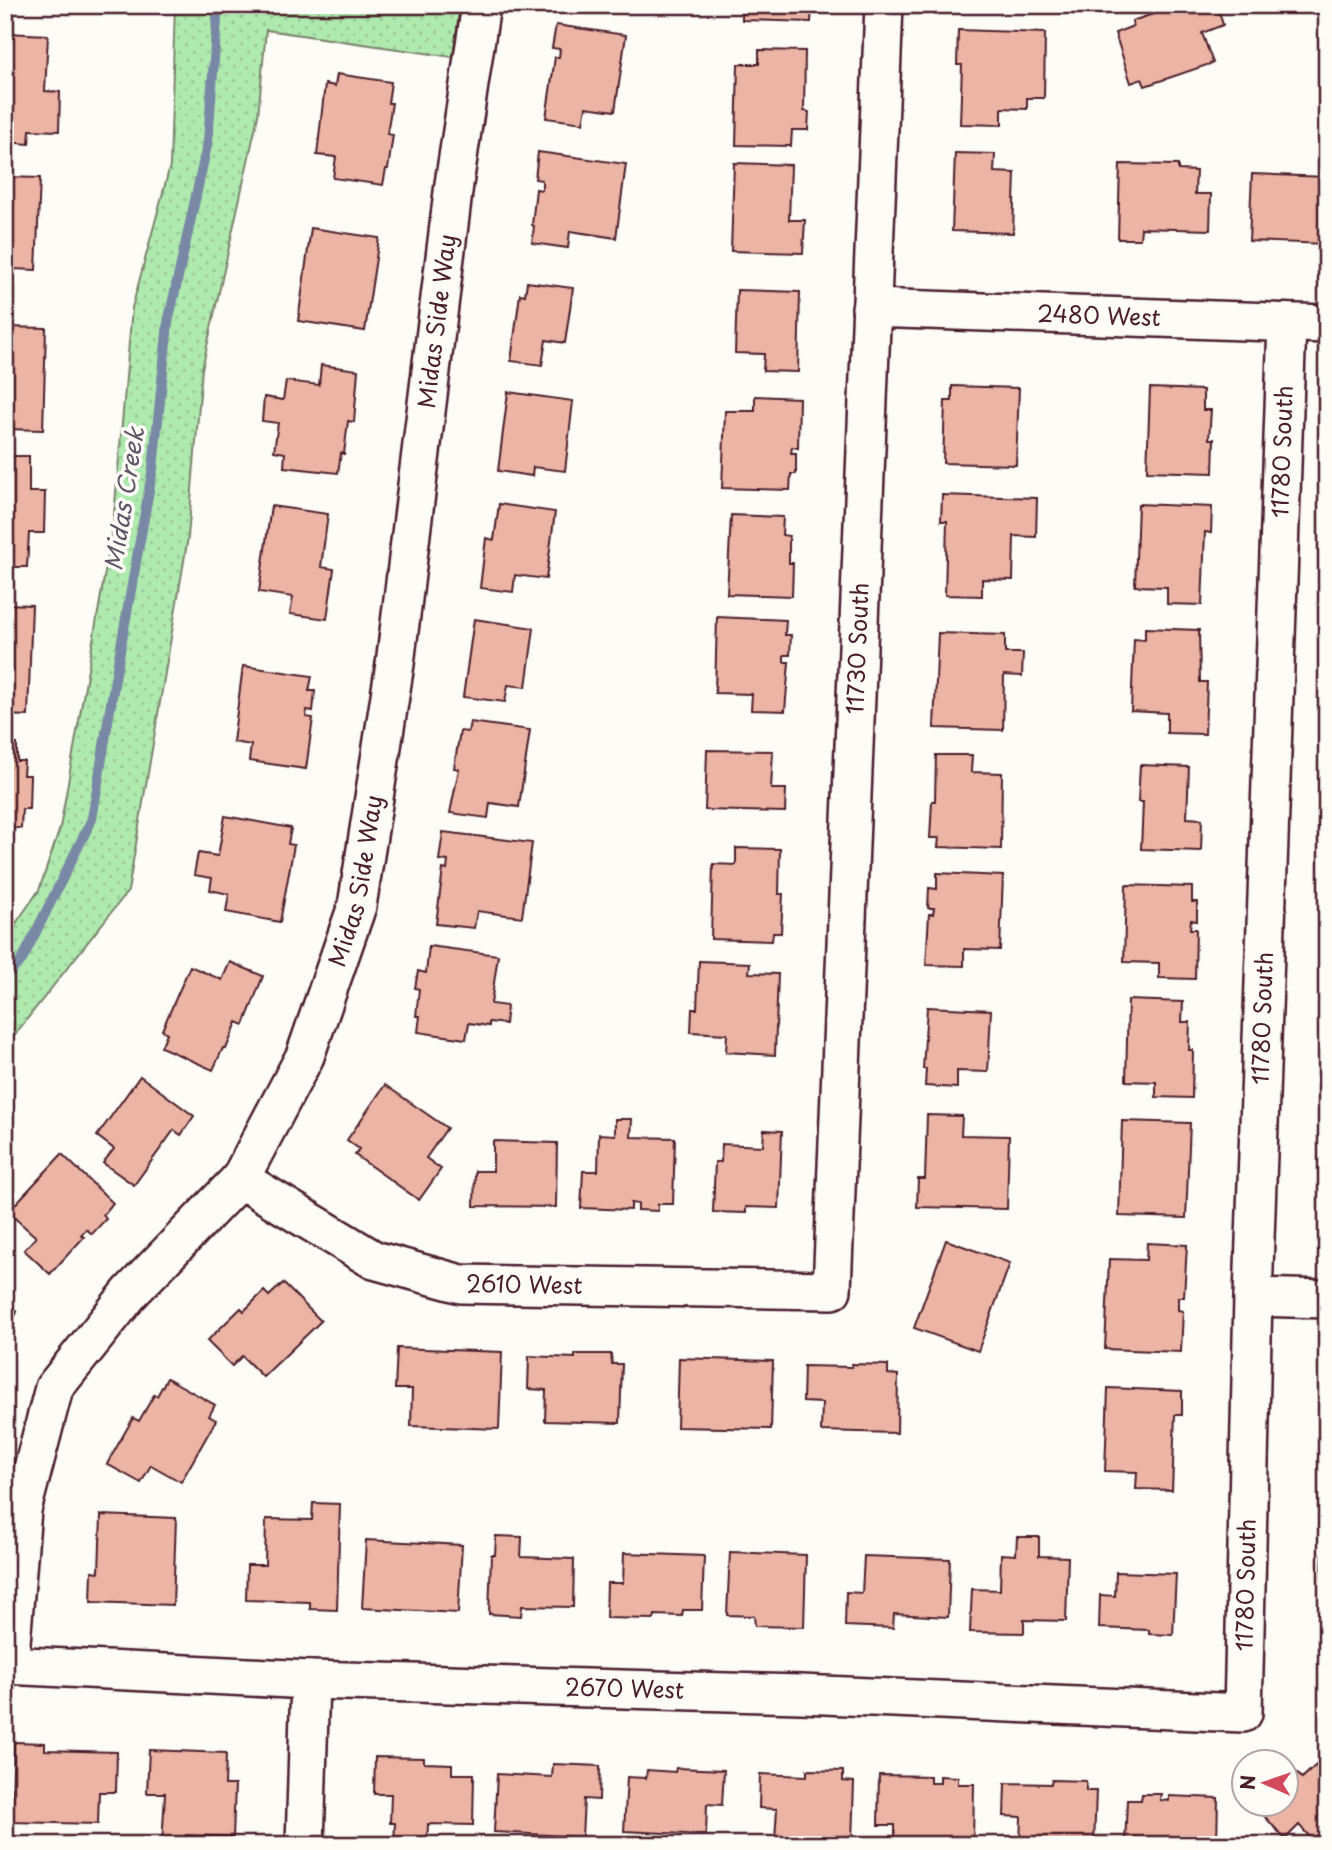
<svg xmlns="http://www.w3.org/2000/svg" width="1332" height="1850" font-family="'Playpen Sans',sans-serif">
<defs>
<pattern id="grass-dots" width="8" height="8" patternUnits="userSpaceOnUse" patternTransform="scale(1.75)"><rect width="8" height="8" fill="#aee9ae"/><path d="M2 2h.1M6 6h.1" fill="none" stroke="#97c796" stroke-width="1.8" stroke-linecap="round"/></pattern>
</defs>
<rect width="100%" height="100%" fill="#fdfcf7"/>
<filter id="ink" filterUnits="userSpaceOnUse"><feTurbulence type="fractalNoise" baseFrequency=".0143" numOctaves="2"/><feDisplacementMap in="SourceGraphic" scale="14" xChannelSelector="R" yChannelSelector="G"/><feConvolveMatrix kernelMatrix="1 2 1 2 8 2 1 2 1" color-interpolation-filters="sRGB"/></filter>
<g filter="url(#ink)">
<path fill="url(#grass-dots)" stroke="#7c846c" stroke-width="2" d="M175 5H460L453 57 266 30 258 116 202 369 188 537 128 891 5 1047V939L39 890 60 828 113 527 132 308 170 166Z"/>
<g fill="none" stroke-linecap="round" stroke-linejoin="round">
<path stroke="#7988a5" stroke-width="10" d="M5 977 22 960 92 819 115 679 153 468 168 323 208 141 218 5"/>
</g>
<g fill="#ecb4a4" stroke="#4a1f2b" stroke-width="2">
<path d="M742 5H812L811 22 742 20Z"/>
<path d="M1160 5H1217L1223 25 1202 33 1213 63 1145 86 1142 79 1131 83 1115 33 1133 26 1132 21 1162 11Z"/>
<path d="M556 25 626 35 615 111 586 107 583 123 546 118 555 57H559L560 49 552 48Z"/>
<path d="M958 30 1045 33 1044 98H1027V109L1002 108V125L960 124 962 65H957Z"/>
<path d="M5 33 48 35 45 91 60 92 59 131 30 130 29 144 5 142Z"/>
<path d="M759 50 805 51 804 111 809 112 808 130H792L791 146 736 145 738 64H759Z"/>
<path d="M337 74 391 82 388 103H392L387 134 393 135 388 169H386L383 185 333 178 336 157 317 155 325 84 335 86Z"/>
<path d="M538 152 626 164 616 238 570 231 568 248 532 243 534 226 532 225 536 189 542 190V180L535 179Z"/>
<path d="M955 153 995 154 994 172 1015 173 1013 233 952 231Z"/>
<path d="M734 163 791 165 789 220H805L803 253 731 251Z"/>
<path d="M1120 164 1178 165V170L1196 171 1195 194H1211L1210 230 1141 228 1140 239H1118Z"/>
<path d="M1252 174 1327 177V244L1249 241Z"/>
<path d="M5 177 40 178 36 270 12 269 11 286H5Z"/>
<path d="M311 228 379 238 365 331 298 321Z"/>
<path d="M527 282 573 288 565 343 546 340 542 365 511 361 520 294 525 295Z"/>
<path d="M737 290 800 292 798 372 763 371 764 354 735 353Z"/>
<path d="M5 327 46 328 43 430 5 429Z"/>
<path d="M321 365 358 370 354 422 348 421 344 454 341 453 338 473 284 467 285 453 274 451 278 423 262 421 264 397 283 400 286 381 319 385Z"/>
<path d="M952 386 1019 388 1016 465 943 463 945 401H952Z"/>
<path d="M1150 388 1203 390V410H1211L1209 439H1214L1213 473 1147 471Z"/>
<path d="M508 392 573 401 565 471 533 467 532 476 498 471Z"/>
<path d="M755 396 799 398 798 448 792 447 791 453H796V474H791L790 490 722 488 725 411H755Z"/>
<path d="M5 456H29V492H45L44 533H29L27 567H5Z"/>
<path d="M942 495 1037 498 1036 537 1014 536 1013 580 982 579V596L945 595 947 521H941Z"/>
<path d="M499 504 555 512 546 579 515 575 513 592 480 588 486 538 494 540Z"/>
<path d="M1138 504 1212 507 1211 533 1205 532 1202 605 1167 604V587L1135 586Z"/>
<path d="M271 506 328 514 321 567 334 569 327 619 290 614 293 597 259 592Z"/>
<path d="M731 515 783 517 782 535 789 536V563H793L792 596 727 594Z"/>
<path d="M5 604 32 605 28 716 5 715Z"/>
<path d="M717 617 786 620 785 635H791L790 655H784V662H789L785 711 751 710 752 694 715 693Z"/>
<path d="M474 619 534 628 526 687 508 685 505 702 463 697Z"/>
<path d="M1145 628 1199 630 1200 682H1207L1205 734 1167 733V713L1131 711 1134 639 1145 640Z"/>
<path d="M938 633 1005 635V653H1023L1022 676 1004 675 1003 730 934 728Z"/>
<path d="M243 666 312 676 309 691H315L313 711 307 710 306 717 313 718 306 769 249 761 251 745 233 742Z"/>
<path d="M470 722 530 730 519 807 490 803 488 818 450 813 459 769 454 768 460 731 468 732Z"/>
<path d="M5 743 17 744V761H24L23 775H30L29 809H22L21 828H12L11 860H5Z"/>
<path d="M707 750 773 751 771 789H786L785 812 705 810Z"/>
<path d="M936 755H972L971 772 1002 773 1001 849 938 847 939 838H930L932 801H935Z"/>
<path d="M1140 765 1189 767 1187 818 1202 819 1201 851 1141 849 1143 802H1138Z"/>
<path d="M225 816 291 828 288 844 294 845 280 922 226 912 229 894 210 890 212 878 194 875 198 853 218 856Z"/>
<path d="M443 832 532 843 522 917 477 911 474 928 436 924 443 869 447 870 448 861 439 860Z"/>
<path d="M736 848 780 849 779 894H783L781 933H773L772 941 711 939 713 864 736 865Z"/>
<path d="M937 873 1003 876 1000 950 964 949V966L926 965 929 914H933L934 908H928L929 888 937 889Z"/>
<path d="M1126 885 1192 887V902H1197V921L1191 920 1190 929H1196L1195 979 1159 978V963L1124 962Z"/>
<path d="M429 946 498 955 491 1004 507 1006 505 1024 489 1022V1026L469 1023 466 1039 418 1032 420 1016H416L419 989 415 988 418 971 426 973Z"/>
<path d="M699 961 750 963 749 973 778 974 775 1055 726 1052 727 1034 691 1032 692 1009H697Z"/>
<path d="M230 962 263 976 244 1025 237 1022 226 1049 223 1048 213 1070 161 1047 167 1033 162 1030 190 966 222 980Z"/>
<path d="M1128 1000 1183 1002 1182 1022H1190L1189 1050H1193L1192 1098 1156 1097V1082L1126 1081Z"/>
<path d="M927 1007 991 1010 988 1072 957 1071V1088L925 1086 926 1069H923Z"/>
<path d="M140 1076 194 1116 181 1135 174 1130 134 1185 103 1163 114 1149 97 1136Z"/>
<path d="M385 1085 447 1128 426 1158 441 1169 419 1200 355 1155 359 1149 347 1140Z"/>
<path d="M927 1115 962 1116 961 1135 1009 1136 1007 1209 917 1207 918 1179H925Z"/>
<path d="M615 1119H632L631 1137 675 1138 673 1204H658V1211L638 1210V1204L631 1203V1210L581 1208 583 1171H598L599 1134 615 1135Z"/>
<path d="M1122 1121 1190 1123 1186 1218 1119 1216Z"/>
<path d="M764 1130 782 1131 779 1208 746 1207V1213L713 1212 715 1162H721L722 1144 763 1146Z"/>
<path d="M493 1141 557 1143 556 1207 474 1206 475 1171H493Z"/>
<path d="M62 1154 113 1203 103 1215 106 1219 92 1234 86 1229 81 1235 84 1237 50 1274 24 1250 36 1237 8 1212Z"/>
<path d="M946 1240 1010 1263 978 1351 914 1328Z"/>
<path d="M1147 1243 1187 1245 1184 1297H1178V1310L1183 1311 1181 1352 1105 1349 1109 1259 1146 1260Z"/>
<path d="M283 1283 321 1321 263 1377 242 1356 232 1366 207 1341 241 1308 244 1311 264 1291 269 1296Z"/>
<path d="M5 1305 17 1312 10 1326 15 1329 5 1347Z"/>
<path d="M397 1348 502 1352 499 1429 411 1426 412 1389H395Z"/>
<path d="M575 1354H611L612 1364H622L620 1423 545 1421 546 1390 528 1389 529 1356 575 1358Z"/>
<path d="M679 1358 773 1361 771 1429 677 1427Z"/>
<path d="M852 1364 888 1365V1374L898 1375 897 1433 821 1431 822 1403 803 1402 804 1366 852 1367Z"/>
<path d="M167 1378 215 1405 209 1416 216 1420 181 1482 151 1465 141 1483 107 1464 133 1418 139 1421 154 1395 157 1396Z"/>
<path d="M1108 1388 1182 1391V1415H1175L1172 1490 1136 1489 1137 1472 1105 1471Z"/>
<rect x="1324" y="1502" width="3" height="19"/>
<path d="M313 1503 340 1504 337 1610 310 1609V1602L246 1600 247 1565H265L266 1519 312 1520Z"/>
<path d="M101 1515 176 1518 173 1605 91 1602 92 1571 99 1572Z"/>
<path d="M1324 1528H1327V1580H1322Z"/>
<path d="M496 1536 522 1537 521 1557 574 1559 573 1607 522 1606 521 1616 489 1614 491 1555H495Z"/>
<path d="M1017 1537H1039V1556L1068 1557 1066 1621 1024 1620V1633L970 1632 972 1589 1000 1590 1001 1554 1016 1555Z"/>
<path d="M366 1540 462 1545 458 1613 362 1608Z"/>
<path d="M730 1552 806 1555 804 1627 755 1626 754 1616 727 1615Z"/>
<path d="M624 1553 704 1556 702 1610H683L682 1616 655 1615 654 1619 606 1618 607 1583H623Z"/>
<path d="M864 1556 950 1559 948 1617 894 1614 893 1628 845 1626 846 1592 862 1593Z"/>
<path d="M1116 1572 1176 1574 1173 1635 1149 1634V1630L1099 1628 1100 1595 1115 1596Z"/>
<path d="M1325 1599H1327V1629H1324Z"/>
<path d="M14 1742 45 1743V1750L117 1752 116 1792H99L98 1824 11 1822Z"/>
<path d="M149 1750 226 1753 225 1785H235L233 1837 186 1835 185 1845H162L165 1793H147Z"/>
<path d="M375 1757 424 1758V1763L452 1764V1774H474L473 1825 428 1824 427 1845H394L395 1823H390L391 1794H374Z"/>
<path d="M1325 1757 1327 1759V1845H1317L1299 1825 1285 1839 1258 1809 1263 1804H1286V1783L1297 1773 1302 1778Z"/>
<path d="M553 1764 600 1766 599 1800 584 1799 582 1837 494 1832 497 1774 552 1777Z"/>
<path d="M676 1768 724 1770 722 1805 707 1804 706 1835 624 1831 627 1777 646 1778 647 1770 675 1772Z"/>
<path d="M807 1770 843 1771V1781L854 1782 852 1842 775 1840 777 1809 759 1808 760 1774 807 1776Z"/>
<path d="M879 1775 930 1776V1783H940V1776L958 1777V1784H974L973 1845H895V1825H878Z"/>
<path d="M1052 1780 1086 1781V1791H1096L1094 1845H1020L1021 1817 1004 1816 1005 1783 1051 1784Z"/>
<path d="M1142 1794H1161L1160 1800 1169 1801V1796L1218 1798 1217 1845H1125L1127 1800H1141Z"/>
</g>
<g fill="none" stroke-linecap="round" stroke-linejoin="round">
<g stroke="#4a1f2b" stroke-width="42">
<g id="street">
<path id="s1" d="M871 308 1327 324"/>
<path id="s2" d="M240 1179 374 1260 461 1284 832 1290 884 5"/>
<path d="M1253 1297 1327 1299"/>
<path id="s3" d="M5 1665 310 1680 801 1694 1243 1713 1253 1297 1287 323"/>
<path id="s4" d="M9 1667 22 1510 54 1388 130 1293 240 1179 305 1056 357 906 395 664 454 184 481 5"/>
<path d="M305 1845 310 1680"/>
</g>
</g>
<use href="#street" stroke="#fdfcf7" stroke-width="37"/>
</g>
</g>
<g text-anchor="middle" stroke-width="7" stroke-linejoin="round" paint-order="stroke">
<g font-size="23" fill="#4a1f2b" stroke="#fdfcf7">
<text dy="8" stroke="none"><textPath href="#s1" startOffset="228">2480 West</textPath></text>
<text dy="8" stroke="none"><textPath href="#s4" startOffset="1452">Midas Side Way</textPath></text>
<text dy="8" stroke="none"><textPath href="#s3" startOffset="2501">11780 South</textPath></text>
<text dy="8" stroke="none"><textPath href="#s2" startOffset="1260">11730 South</textPath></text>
<text dy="8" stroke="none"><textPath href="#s4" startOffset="886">Midas Side Way</textPath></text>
<text dy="8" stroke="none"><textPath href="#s3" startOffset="1934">11780 South</textPath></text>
<text dy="8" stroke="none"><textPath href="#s2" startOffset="310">2610 West</textPath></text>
<text dy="8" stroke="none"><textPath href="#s3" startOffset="1367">11780 South</textPath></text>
<text dy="8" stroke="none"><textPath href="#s3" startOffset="620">2670 West</textPath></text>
</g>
<g font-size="24" font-style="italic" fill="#615468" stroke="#fdfcf7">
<text transform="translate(125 499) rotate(-81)" y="8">Midas Creek</text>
</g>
</g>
<rect width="1332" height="1850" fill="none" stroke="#fdfcf7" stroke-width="28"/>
<rect x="14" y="14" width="1304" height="1822" fill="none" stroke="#4a1f2b" stroke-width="2.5" filter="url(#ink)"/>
<g transform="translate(1265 1783) rotate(272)"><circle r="33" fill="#fdfcf7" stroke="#b5a4a5" stroke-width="2"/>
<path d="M0-5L12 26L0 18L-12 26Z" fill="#d1495b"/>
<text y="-10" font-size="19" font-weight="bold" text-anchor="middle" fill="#4a1f2b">N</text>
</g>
</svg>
